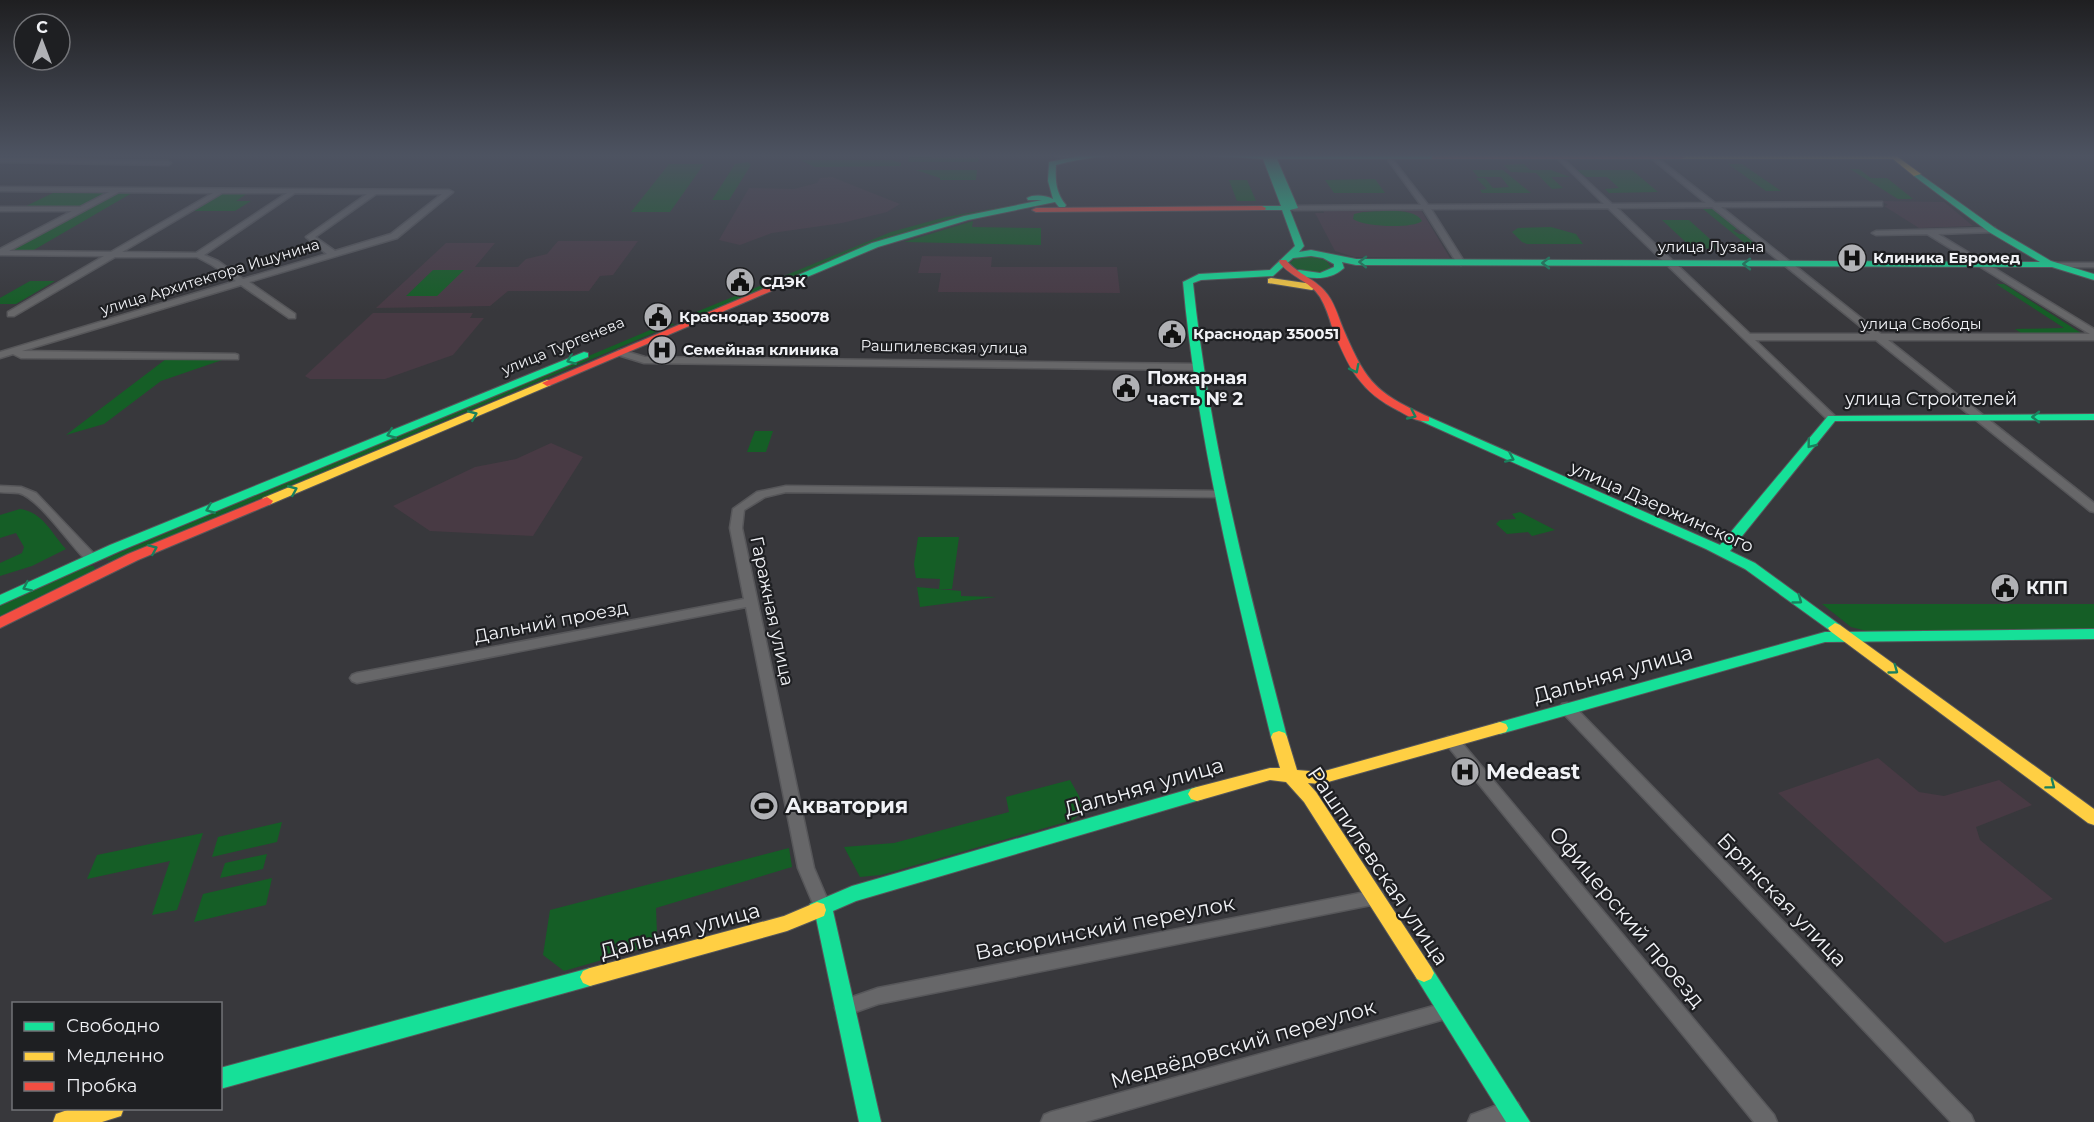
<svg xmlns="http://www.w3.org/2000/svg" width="2094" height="1122" font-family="Montserrat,sans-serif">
<rect width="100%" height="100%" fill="#38383c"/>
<g fill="#483a44">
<path d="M832 177 900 204 887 212 842 223 772 233 740 245 719 240 749 188 794 189 817 183 820 178Z"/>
<path d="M1881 201 1944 202 1973 226 1919 228 1884 206 1888 205Z"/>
<path d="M1323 210H1421L1450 258 1354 257 1335 251 1315 213H1324Z"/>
<path d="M558 241H638L613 275 600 276 589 291H508L490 306 376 308 446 243H495L475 267H518L526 259 547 254Z"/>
<path d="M922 256 992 257 991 267H1117L1120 293 938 292 941 273H918Z"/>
<path d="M373 313H473L470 318H484L453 355 385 379H310L305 376Z"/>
<path d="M551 443 583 457 533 536 430 531 393 506 475 467 516 459Z"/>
<path d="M1878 758 1919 792 1944 796 1999 780 2032 805 1976 827 1980 840 2053 899 1945 943 1778 793Z"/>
</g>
<g fill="#155e26">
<path d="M903 154H931V158H979L978 162H908L909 156Z"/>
<path d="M800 160H892L901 163V166L815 167Z"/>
<path d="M748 162 751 165 729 200H712L735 164Z"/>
<path d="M669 164H704L670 212H631Z"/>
<path d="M1524 164 1530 170H1551L1570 177H1551L1563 188 1552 189 1536 173 1511 172 1504 165Z"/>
<path d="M1728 164H1742L1781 191H1766Z"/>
<path d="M1850 169H1859L1871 178H1887L1913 199H1898Z"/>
<path d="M916 170H977L976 180H940V178Z"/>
<path d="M1472 170H1503L1531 193H1482L1480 190 1487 189 1476 178H1485L1493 188 1509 187 1501 177H1478Z"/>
<path d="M1576 170H1632L1658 192 1609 193 1605 189 1619 188 1607 177H1586Z"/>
<path d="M1375 179 1385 193H1334L1325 180Z"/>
<path d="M1229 180H1247L1256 201H1237Z"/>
<path d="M57 191H110L80 208 24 207Z"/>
<path d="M114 192 132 193 32 251 5 250Z"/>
<path d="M217 193H248L236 201H251L235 211H188Z"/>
<path d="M1048 199 951 219 897 235 689 319 684 317 891 232 946 217Z"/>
<path d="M1703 209H1713L1738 229 1733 230 1739 234H1745L1763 249H1752Z"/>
<path d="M1363 212C1378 212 1413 206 1422 221 1412 229 1364 227 1353 219L1354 214Z"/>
<path d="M1662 220H1689L1721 249 1692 248Z"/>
<path d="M973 221 972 227 1041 228V245L904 242Z"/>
<path d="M1551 227 1576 234 1583 244H1527L1522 242 1512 232 1518 228Z"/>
<path d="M1309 256 1326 260 1332 269C1318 274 1299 276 1289 264L1295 258Z"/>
<path d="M433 270H464L437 296H406Z"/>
<path d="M30 281H55L16 304H0V298Z"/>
<path d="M1996 284H2004L2081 333H2021L2015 329 2064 328Z"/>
<path d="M667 323 675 324 111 561 105 559Z"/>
<path d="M166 359H225L161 381 104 424 66 435Z"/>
<path d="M755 431H773L766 452H747Z"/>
<path d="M20 509C43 512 51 533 66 549L32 566 0 576V563L22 553 24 547 16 533 0 538V515Z"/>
<path d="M1520 512 1555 530 1532 536 1528 532 1507 534 1496 524 1500 520 1516 519 1512 514Z"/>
<path d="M918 537H959L952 589H939L940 579 916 578 914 564Z"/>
<path d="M89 566H94L95 570 0 618V605Z"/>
<path d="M917 587 961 591V596L996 597 920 607Z"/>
<path d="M1822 604H2094V630L1867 631 1851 627Z"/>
<path d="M1070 780 1079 796 1083 811 1073 820 881 875 860 877 844 847 894 843 1009 812 1006 797Z"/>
<path d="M282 822 277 842 212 857 218 837Z"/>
<path d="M203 833 177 910 152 915 170 861 87 879 97 855Z"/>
<path d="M789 848 792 867 656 908 657 934 647 947 564 971 543 955 550 910Z"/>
<path d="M267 854 263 869 220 878 225 863Z"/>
<path d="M272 878 266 905 194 922 203 894Z"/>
</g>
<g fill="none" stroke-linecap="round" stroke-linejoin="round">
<g stroke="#57575a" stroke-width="3">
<g id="street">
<path d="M1051 154H1061L1070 157 1067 159Z"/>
<path d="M1558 154 1612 204 1706 203 1650 157 1649 156 1652 154 1715 203 1882 202V206H1879L1721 207 1881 334H2090L1927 234 1876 235 1872 233 1876 231 1995 228V232H1992L1938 234 2094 329V340H1888L2094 503V512L2090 511 1876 340H1755L1837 418 1836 420H1828L1608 208 1431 209 1465 263 1461 265 1457 263 1423 209 1294 210 1290 208 1294 206 1421 205 1386 157 1389 155 1428 205 1604 204 1556 157 1555 156ZM1712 207 1870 334H1750L1617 208Z"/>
<path d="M0 158 168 161 171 163 168 165 0 162Z"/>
<path d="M0 187 449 190 453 192 397 238 249 282 295 314V318H289L241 285 22 351 235 354 238 355V359L21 358 13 354 0 358V352L236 281 212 265 197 257H115L14 316H8V312L104 256 0 255V249L72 211H0V207H80L109 192 0 191ZM119 192 213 193 111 252 9 251ZM222 193H287L196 253 122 252ZM295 193 367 194 306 237 327 254 243 279 218 261 204 255ZM376 194H442L391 234 335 251 315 237Z"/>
<path d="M2054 263H2094V267H2057L2053 265Z"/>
<path d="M621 350 645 357 1196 364 1201 367 1196 370 644 363 618 355V351Z"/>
<path d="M0 486 21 487 36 493 95 555 97 558 95 561H87C70 545 39 498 19 493 13 492 6 493 0 492Z"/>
<path d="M786 486 1219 491 1225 494 1219 497 786 492 765 497 744 510 742 528 814 868 831 908 829 913 823 915 817 913 798 868 746 607 357 683 352 681 350 678 352 675 357 673 744 599 730 528 733 509 757 492Z"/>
<path d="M1567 703 1572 704 1971 1115 1974 1122H1951L1562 712 1560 708 1562 704Z"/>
<path d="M1452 736 1457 737 1774 1115 1777 1122H1754L1447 745 1445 741 1447 737Z"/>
<path d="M1376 890 1382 892 1384 897 1382 902 1376 904 878 1004 844 1016 838 1014 835 1008 838 1002 878 988Z"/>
<path d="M1448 1002 1454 1004 1457 1010 1454 1016 1448 1018 1085 1122H1041L1044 1115 1051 1112Z"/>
<path d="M1511 1100 1518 1103 1521 1110 1518 1117 1505 1122H1468L1471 1115Z"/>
</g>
</g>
<g stroke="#57575a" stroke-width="2">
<g id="fast">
<path d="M1089 154 1438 155V159H1277L1298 208 1290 210 1304 246 1299 252 1311 250 1356 259 2040 262 1989 232 1914 176 1913 174 1917 172 1995 228 2051 261 2094 274V280L2052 267 1356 265 1342 262 1344 268C1330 281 1312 279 1296 275V271L1299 270 1320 273 1334 267V264L1323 258 1311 256 1293 258 1273 276 1201 280 1193 283C1209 438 1248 587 1287 737L1285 741 1279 743 1273 741 1271 737C1234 586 1197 437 1183 282L1199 274 1270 270 1295 246 1282 210H1262L1258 208 1262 206H1281L1263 159C1195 155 1122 147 1056 165 1055 181 1056 193 1066 205L1065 207H1059L1055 202 968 220 878 247 788 285 780 283 872 243 964 216 1042 200H1028L1027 198C1033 194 1046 195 1053 199L1048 181 1049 162Z"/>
<path d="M584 352 588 353V357L120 551 0 605V595L110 545Z"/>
<path d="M2094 414V420L1835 421 1730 551 1755 563 1840 625 1842 628 1838 632 2094 629V639L1825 642 1500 734 1494 732 1492 728 1494 724 1500 722 1825 632H1832L1745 569 1706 549 1421 421V417H1429L1720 545 1828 416Z"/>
<path d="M1197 787 1203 789 1206 794 1203 799 856 901 833 911 881 1122H859L816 918 810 916 808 910 810 904 852 886Z"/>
<path d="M1424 964 1431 967 1530 1122H1506L1417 979 1414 973 1417 967Z"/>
<path d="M590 968 597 971 600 977 597 983 590 986 220 1089V1068Z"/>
</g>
</g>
<g stroke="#57575a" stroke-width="2">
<g id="slow">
<path d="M1681 155H1895L1921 174 1914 176 1893 159H1678V155Z"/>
<path d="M1271 278 1312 284 1317 287 1312 290 1268 283V279Z"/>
<path d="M547 380 551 381V385L271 504 267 505 261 501 263 498Z"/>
<path d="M1835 623 1840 625 2094 809V825L2088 823 1830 631 1828 628Z"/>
<path d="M1500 722 1506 724 1508 728 1506 732 1321 784 1308 783 1316 792 1431 967 1434 973 1431 979 1424 982 1417 979 1304 802 1286 782 1270 780 1197 801 1191 799 1188 794 1191 789 1197 787 1270 768H1280L1271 737 1273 733 1279 731 1285 733 1287 737 1297 770 1321 772Z"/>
<path d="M817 902 824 904 826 910 824 916 787 931 590 986 583 983 580 977 583 971 590 968 784 916Z"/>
<path d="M73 1108H124L121 1116 102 1122H53L56 1114Z"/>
</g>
</g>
<g stroke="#57575a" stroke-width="2">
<g id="jam">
<path d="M1432 155H1681L1685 157 1681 159H1432Z"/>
<path d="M1262 206 1266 208 1265 210 1036 212 1032 210 1036 208Z"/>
<path d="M1280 260H1286C1298 275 1317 279 1328 295 1336 306 1339 320 1345 333 1367 384 1378 394 1429 417V421C1419 423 1408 416 1399 411 1360 392 1348 367 1332 327 1329 317 1326 307 1320 297 1310 281 1290 277 1279 262Z"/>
<path d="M782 281 790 283 551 385 547 386 542 383Z"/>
<path d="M267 497 273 501 271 504 138 560 0 628V617L128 554Z"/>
</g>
</g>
<use href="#street" fill="#676769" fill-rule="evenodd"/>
<use href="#fast" fill="#16e098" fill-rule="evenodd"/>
<use href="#slow" fill="#ffcf43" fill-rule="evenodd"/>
<use href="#jam" fill="#f24e42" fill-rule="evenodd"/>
</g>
<defs><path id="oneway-chevron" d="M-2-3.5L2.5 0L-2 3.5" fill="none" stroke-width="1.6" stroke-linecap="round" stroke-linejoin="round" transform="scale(1.5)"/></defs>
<g stroke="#1a805d">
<use href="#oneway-chevron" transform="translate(1363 262) rotate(-179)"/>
<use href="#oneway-chevron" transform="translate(1546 263) rotate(-180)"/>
<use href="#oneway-chevron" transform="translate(1747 264) rotate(-180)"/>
<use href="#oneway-chevron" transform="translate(571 360) rotate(158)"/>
<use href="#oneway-chevron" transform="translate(1355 369) rotate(63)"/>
<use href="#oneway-chevron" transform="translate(473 415) rotate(-23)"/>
<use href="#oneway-chevron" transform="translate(1412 415) rotate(25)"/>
<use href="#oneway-chevron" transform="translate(2036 417) rotate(180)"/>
<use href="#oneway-chevron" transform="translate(391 434) rotate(158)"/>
<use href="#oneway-chevron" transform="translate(1811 444) rotate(129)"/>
<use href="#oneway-chevron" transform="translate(1510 458) rotate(24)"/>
<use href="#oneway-chevron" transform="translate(293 490) rotate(-23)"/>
<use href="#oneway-chevron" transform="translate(210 509) rotate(158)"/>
<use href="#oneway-chevron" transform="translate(153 549) rotate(-23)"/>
<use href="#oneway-chevron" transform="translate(27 587) rotate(155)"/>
<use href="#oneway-chevron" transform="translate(1798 600) rotate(36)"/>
<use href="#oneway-chevron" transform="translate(1894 670) rotate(36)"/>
<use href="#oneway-chevron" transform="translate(2051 785) rotate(37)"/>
</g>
<linearGradient id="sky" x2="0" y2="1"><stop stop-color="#1f1f21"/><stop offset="0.5" stop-color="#4d5361"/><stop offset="1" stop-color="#4d5361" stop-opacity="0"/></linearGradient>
<rect width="2094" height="311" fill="url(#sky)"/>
<defs>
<g id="hospital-disc" transform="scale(1.5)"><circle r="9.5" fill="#b0b1b5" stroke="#1e1f22"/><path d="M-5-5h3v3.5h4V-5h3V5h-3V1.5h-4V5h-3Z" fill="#111"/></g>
<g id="civic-disc" transform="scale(1.5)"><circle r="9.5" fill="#b0b1b5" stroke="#1e1f22"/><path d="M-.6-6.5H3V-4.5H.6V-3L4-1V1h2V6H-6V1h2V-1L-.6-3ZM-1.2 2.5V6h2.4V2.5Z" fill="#111"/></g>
<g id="stadium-disc" transform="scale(1.5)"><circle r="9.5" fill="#b0b1b5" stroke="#1e1f22"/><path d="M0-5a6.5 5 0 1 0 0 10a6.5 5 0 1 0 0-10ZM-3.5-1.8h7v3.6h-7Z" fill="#111"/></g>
</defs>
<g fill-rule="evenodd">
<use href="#hospital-disc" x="1852" y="258"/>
<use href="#civic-disc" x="740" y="282"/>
<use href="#civic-disc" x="658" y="317"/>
<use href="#civic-disc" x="1172" y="334"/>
<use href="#hospital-disc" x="662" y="350"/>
<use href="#civic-disc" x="1126" y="388"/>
<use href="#civic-disc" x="2005" y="588"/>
<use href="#hospital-disc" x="1465" y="772"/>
<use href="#stadium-disc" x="764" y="806"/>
</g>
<g text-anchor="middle" stroke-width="4.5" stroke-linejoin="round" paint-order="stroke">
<g font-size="15" fill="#f1f2f6" stroke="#1e1f22">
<text x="1711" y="252">улица Лузана</text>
<text transform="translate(210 277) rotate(-17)" y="5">улица Архитектора Ишунина</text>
<text x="1921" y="329">улица Свободы</text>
<text transform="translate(563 346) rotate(-22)" y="5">улица Тургенева</text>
<text transform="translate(944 347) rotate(1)" y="5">Рашпилевская улица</text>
</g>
<g font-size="15" font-weight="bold" fill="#f1f2f6" stroke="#1e1f22" text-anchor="start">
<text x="1873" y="263">Клиника Евромед</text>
<text x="761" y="287">СДЭК</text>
<text x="679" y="322">Краснодар 350078</text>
<text x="1193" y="339">Краснодар 350051</text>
<text x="683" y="355">Семейная клиника</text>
</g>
<g font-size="18" font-weight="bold" fill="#f1f2f6" stroke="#1e1f22" text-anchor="start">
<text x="1147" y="384">Пожарная<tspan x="1147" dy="21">часть № 2</tspan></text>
<text x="2026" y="594">КПП</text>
</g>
<g font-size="18" fill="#f1f2f6" stroke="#1e1f22">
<text x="1931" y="405">улица Строителей</text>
<text transform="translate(1662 507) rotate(24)" y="6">улица Дзержинского</text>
<text transform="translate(772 611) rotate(78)" y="6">Гаражная улица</text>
<text transform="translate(551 622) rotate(-11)" y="6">Дальний проезд</text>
</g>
<g font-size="21" fill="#f1f2f6" stroke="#1e1f22">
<text transform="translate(1613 674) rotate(-16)" y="7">Дальняя улица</text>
<text transform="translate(1144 787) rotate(-16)" y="7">Дальняя улица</text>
<text transform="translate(1378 866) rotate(56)" y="7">Рашпилевская улица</text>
<text transform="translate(1782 900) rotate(46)" y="7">Брянская улица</text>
<text transform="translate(1627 917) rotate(50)" y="7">Офицерский проезд</text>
<text transform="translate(1105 928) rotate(-11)" y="7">Васюринский переулок</text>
<text transform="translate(680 931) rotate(-15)" y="7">Дальняя улица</text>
<text transform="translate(1243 1044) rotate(-16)" y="7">Медвёдовский переулок</text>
</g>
<g font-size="21" font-weight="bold" fill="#f1f2f6" stroke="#1e1f22" text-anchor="start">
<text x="1486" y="779">Medeast</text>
<text x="785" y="813">Акватория</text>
</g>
</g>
<rect x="12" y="1002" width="210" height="108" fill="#1e1f22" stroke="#727377" stroke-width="1.5"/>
<rect x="24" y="1022" width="30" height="9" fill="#16e098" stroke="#727377" stroke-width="1.5"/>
<text x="66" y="1032" font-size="18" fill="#f1f2f6">Свободно</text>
<rect x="24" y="1052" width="30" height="9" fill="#ffcf43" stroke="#727377" stroke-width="1.5"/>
<text x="66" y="1062" font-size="18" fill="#f1f2f6">Медленно</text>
<rect x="24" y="1082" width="30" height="9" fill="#f24e42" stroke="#727377" stroke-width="1.5"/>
<text x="66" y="1092" font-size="18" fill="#f1f2f6">Пробка</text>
<g transform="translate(42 42)"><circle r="28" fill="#1e1f22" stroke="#727377" stroke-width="1.5"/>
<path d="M0-4.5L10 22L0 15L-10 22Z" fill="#b0b1b5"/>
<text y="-9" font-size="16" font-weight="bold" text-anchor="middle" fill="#f1f2f6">С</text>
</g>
</svg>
